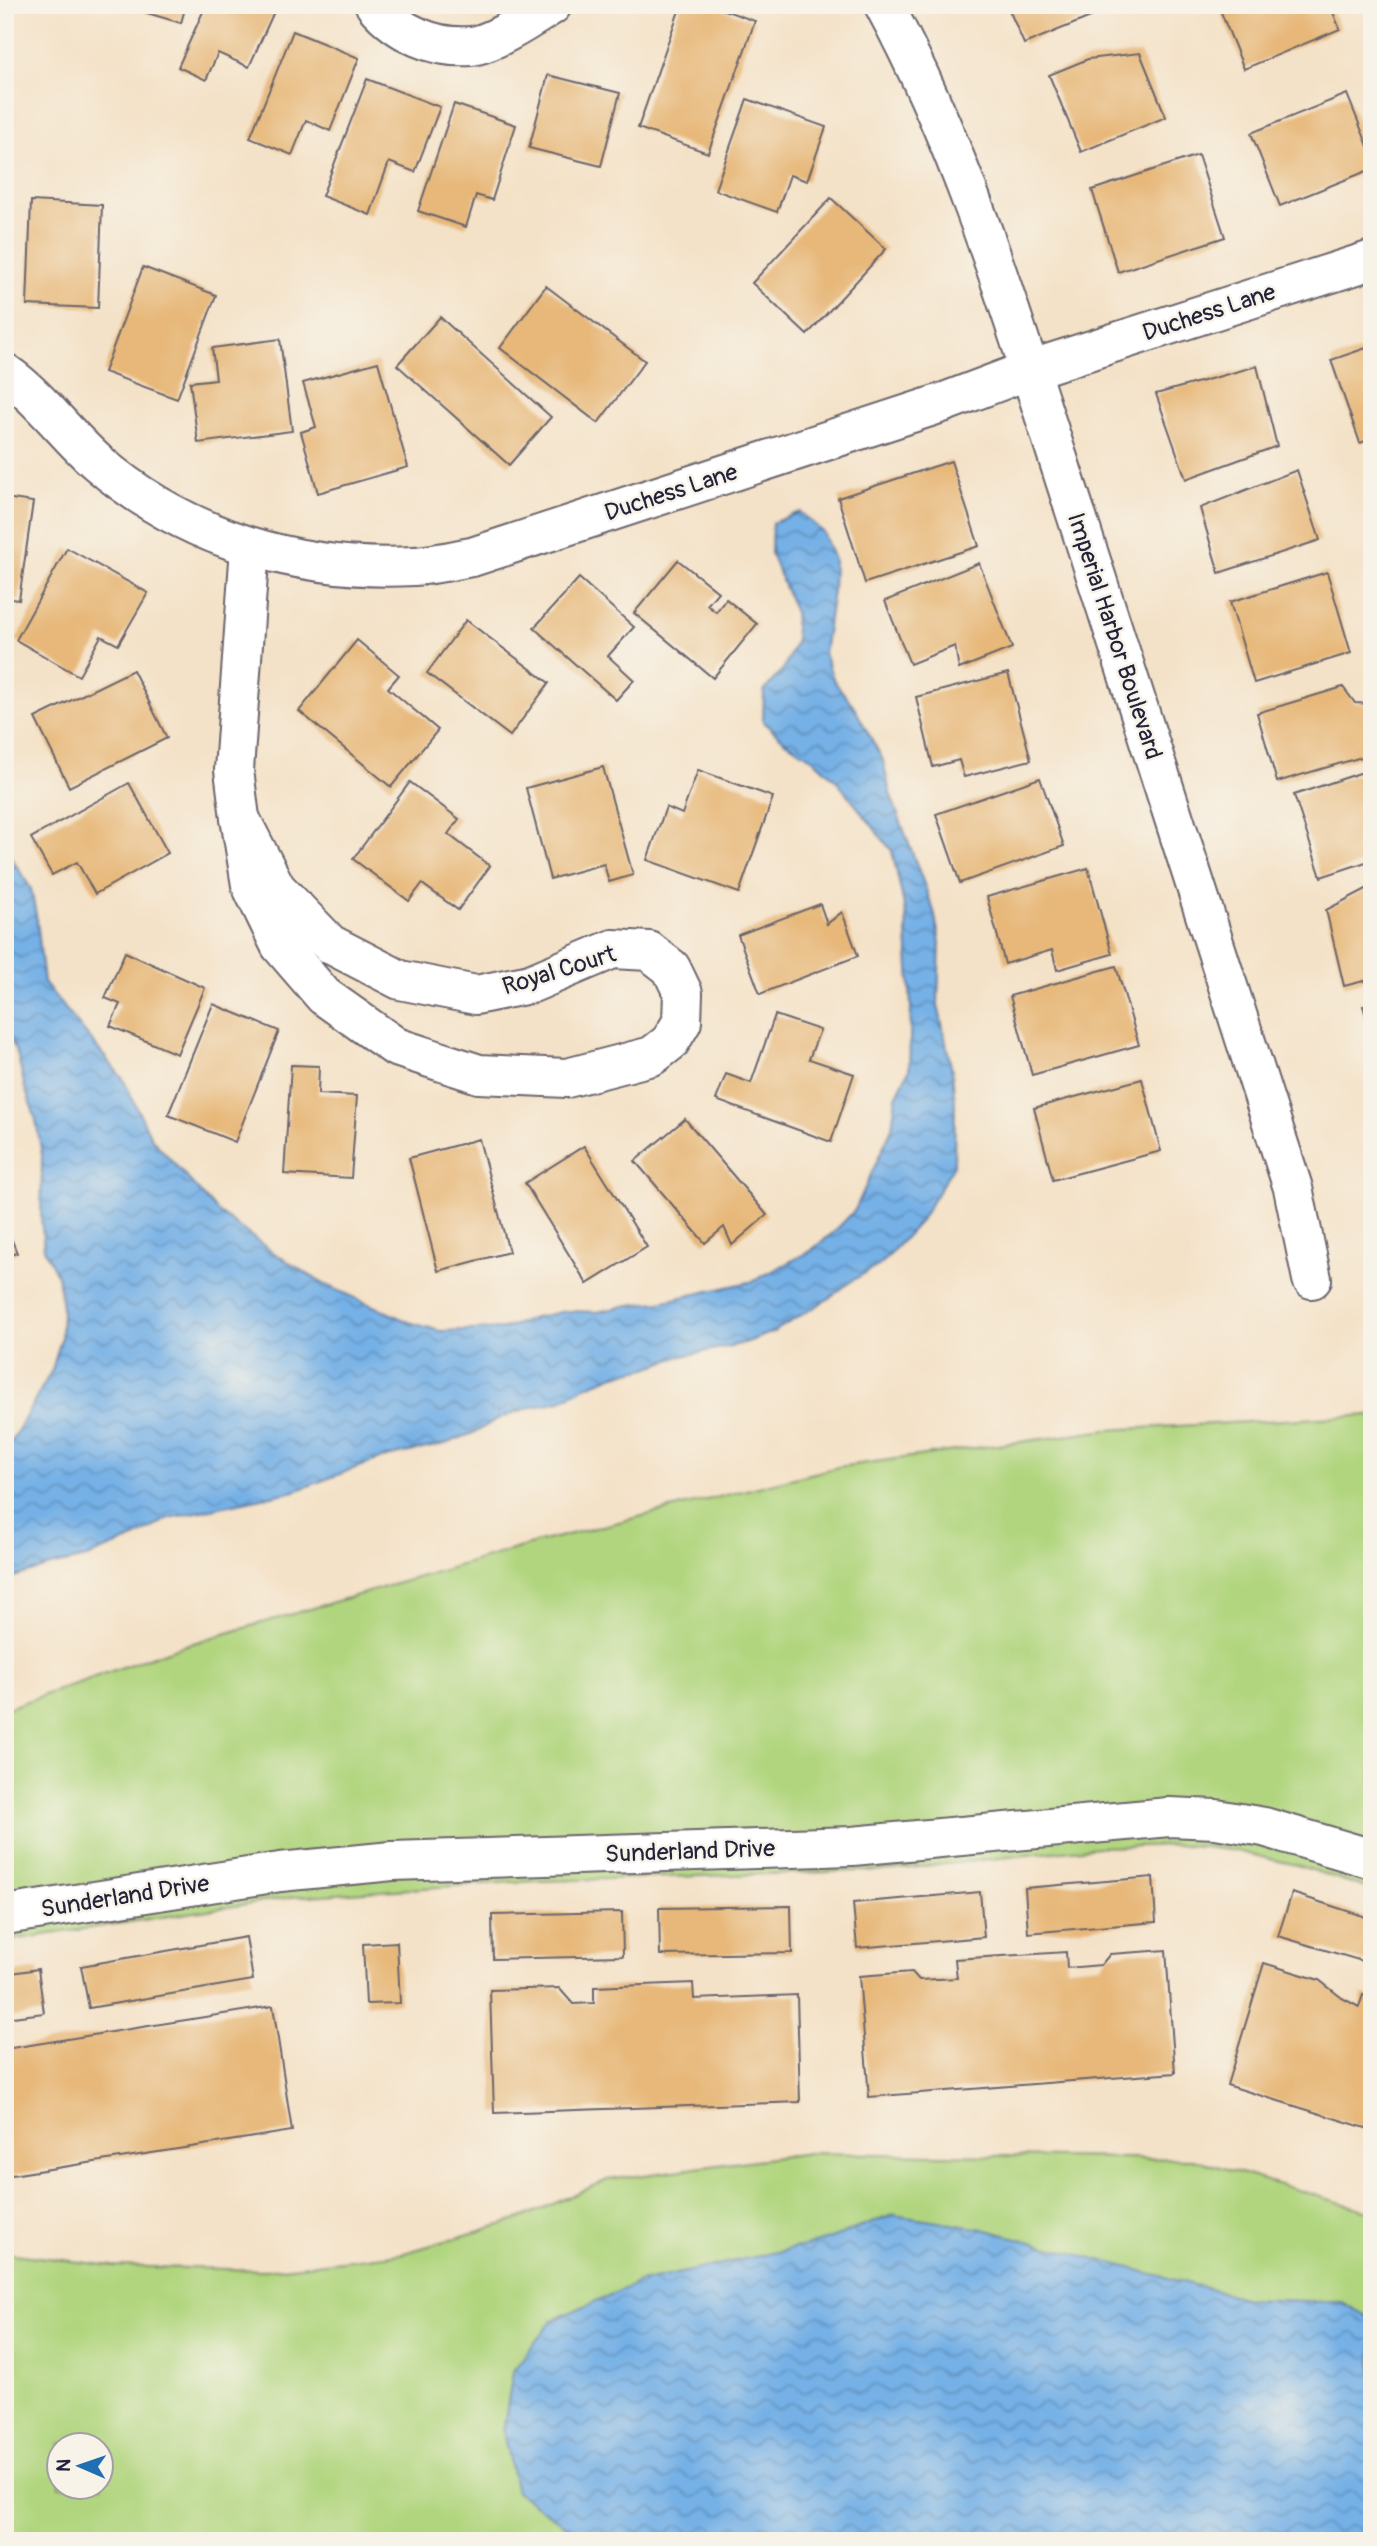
<svg xmlns="http://www.w3.org/2000/svg" width="1377" height="2546" font-family="Pangolin,sans-serif">
<defs>
<pattern id="water-waves" width="16" height="10" patternUnits="userSpaceOnUse" patternTransform="scale(1.75)"><rect width="16" height="10" fill="#74b0e6"/><path d="M0 5q4-4 8 0t8 0" fill="none" stroke="#5f8fbc"/></pattern>
</defs>
<rect width="100%" height="100%" fill="#f7f3e8"/>
<filter id="ink" filterUnits="userSpaceOnUse"><feTurbulence type="fractalNoise" baseFrequency=".0143" numOctaves="2"/><feDisplacementMap in="SourceGraphic" scale="14" xChannelSelector="R" yChannelSelector="G"/><feConvolveMatrix kernelMatrix="1 2 1 2 8 2 1 2 1" color-interpolation-filters="sRGB"/></filter>
<filter id="wash" filterUnits="userSpaceOnUse"><feTurbulence type="fractalNoise" baseFrequency=".00686" numOctaves="4" result="noise"/><feDisplacementMap in="SourceGraphic" scale="28" xChannelSelector="R" yChannelSelector="G"/><feGaussianBlur stdDeviation="1.57" result="paint"/><feColorMatrix in="noise" values="0 0 0 0 0 0 0 0 0 0 0 0 0 0 0 0 0 1.4 0 .05"/><feComposite in="paint" operator="in"/></filter>
<g filter="url(#wash)">
<rect width="100%" height="100%" fill="#f4e2c8"/>
<g fill="#b1d57e" stroke="#6a7c5c" stroke-width="2" fill-rule="evenodd">
<path d="M1372 1415V1890L1300 1866 1236 1851 1187 1845 1099 1847 892 1870 512 1882 293 1897 5 1941V1709L176 1648 539 1542 838 1467 1107 1430Z"/>
<path d="M808 2153 1193 2159 1372 2212V2541H5V2253L113 2266 265 2270 401 2254 517 2220 607 2180ZM60 2444H102V2486H60Z"/>
</g>
<g fill="url(#water-waves)" stroke="#4b6990" stroke-width="2">
<path d="M800 512 823 532 834 560 833 591 824 653 834 681 853 705 883 760 890 793 934 911 940 942 938 1005 952 1071 955 1103 954 1165 921 1220 880 1265 853 1280 828 1299 773 1332 745 1343 678 1357 647 1368 615 1375 587 1386 560 1401 528 1408 500 1418 473 1433 445 1444 382 1458 295 1491 169 1518 137 1537 82 1559 50 1566 5 1580V1453L52 1370 61 1339 62 1308 58 1277 44 1249 41 1218 42 1155 36 1120 25 1088 18 1057 5 1025V848L31 889 37 920 44 983 123 1079 152 1139 217 1211 271 1251 324 1284 409 1322 440 1331 503 1329 534 1318 566 1311 597 1312 629 1305 660 1302 754 1281 810 1251 834 1232 855 1210 892 1128 896 1097 909 1070 911 1008 906 914 892 851 835 779 813 759 786 742 763 722 764 691 784 668 796 641 794 610 771 554 772 523Z"/>
<path d="M893 2215 983 2229 1247 2299 1341 2302 1372 2319V2541H589L516 2492 503 2432 513 2371 552 2320 640 2282 817 2243Z"/>
</g>
<g id="blocks">
<g fill="#e7b879">
<path d="M130 5H186L181 23 130 8Z"/>
<path d="M206 5H277L249 67 218 53 206 80 178 67Z"/>
<path d="M681 5H710L755 21 708 153 638 128Z"/>
<path d="M1007 5H1120L1024 44Z"/>
<path d="M1218 5H1330L1340 29 1244 69Z"/>
<path d="M293 31 359 58 330 131 306 120 292 155 250 138Z"/>
<path d="M1140 53 1166 117 1081 152 1049 75 1088 59Z"/>
<path d="M548 75 620 93 601 166 529 148Z"/>
<path d="M367 79 440 107 415 172 389 162 370 215 322 196Z"/>
<path d="M1347 94 1372 156V169L1280 206 1251 133Z"/>
<path d="M747 99 826 127 807 181 790 175 777 212 715 190Z"/>
<path d="M454 104 516 125 492 200 476 195 466 227 418 211Z"/>
<path d="M1198 155 1225 237 1118 272 1092 190Z"/>
<path d="M831 198 886 249 807 335 752 283Z"/>
<path d="M31 201 102 205 98 308 27 305Z"/>
<path d="M143 267 216 295 177 399 104 372Z"/>
<path d="M546 286 645 361 598 423 500 348Z"/>
<path d="M440 317 551 417 509 465 397 365Z"/>
<path d="M280 339 292 431 198 443 190 382 216 379 212 348Z"/>
<path d="M1372 346V439L1360 443 1331 360Z"/>
<path d="M378 362 408 467 318 493 301 432 316 427 303 383Z"/>
<path d="M1257 366 1277 446 1186 479 1156 394Z"/>
<path d="M951 461 979 546 865 583 838 498Z"/>
<path d="M1297 470 1320 540 1219 573 1200 508Z"/>
<path d="M5 498 33 502 19 600 5 598Z"/>
<path d="M67 548 148 593 118 645 101 636 79 676 16 640Z"/>
<path d="M678 560 718 592 707 605 716 612 726 599 757 624 713 678 634 613Z"/>
<path d="M979 563 1012 648 959 669 955 646 910 664 885 601Z"/>
<path d="M1327 572 1351 653 1254 683 1230 602Z"/>
<path d="M579 578 634 627 608 656 634 680 616 700 534 628Z"/>
<path d="M466 620 549 683 510 736 427 673Z"/>
<path d="M357 640 399 675 388 688 438 730 391 787 299 711Z"/>
<path d="M133 670 167 738 69 787 35 718Z"/>
<path d="M1008 673 1031 760 964 777 959 760 933 767 916 697Z"/>
<path d="M1343 687 1355 703 1372 704V754L1277 782 1257 713Z"/>
<path d="M603 767 633 875 609 882 604 864 550 879 526 788Z"/>
<path d="M1372 769V860L1321 877 1294 795Z"/>
<path d="M698 770 773 797 739 893 647 860 666 807 682 814Z"/>
<path d="M1040 778 1064 846 960 883 936 814Z"/>
<path d="M410 782 459 819 448 834 490 866 458 910 422 884 409 901 353 859Z"/>
<path d="M129 783 168 853 95 894 77 862 52 875 31 838Z"/>
<path d="M1088 868 1112 954 1057 970 1052 950 1005 964 987 897Z"/>
<path d="M1372 886V979L1344 986 1326 910Z"/>
<path d="M820 904 827 924 842 912 858 956 760 994 738 935Z"/>
<path d="M125 952 205 988 177 1054 110 1026 120 1004 105 998Z"/>
<path d="M1116 966 1139 1045 1032 1075 1010 996Z"/>
<path d="M213 1004 279 1031 235 1142 168 1115Z"/>
<path d="M1372 1004V1032H1371L1363 1006Z"/>
<path d="M775 1015 820 1030 809 1059 854 1074 831 1142 716 1100 726 1074 751 1083Z"/>
<path d="M291 1065 319 1066 318 1094 357 1096 351 1178 284 1174Z"/>
<path d="M1142 1079 1161 1151 1053 1180 1034 1108Z"/>
<path d="M685 1119 767 1215 732 1245 724 1227 705 1243 635 1161Z"/>
<path d="M479 1139 509 1252 438 1271 409 1158Z"/>
<path d="M584 1146 647 1247 587 1284 525 1183Z"/>
<path d="M5 1223 17 1253 5 1257Z"/>
<path d="M1153 1877 1156 1922 1028 1933 1025 1888Z"/>
<path d="M980 1892 984 1937 857 1948 853 1903Z"/>
<path d="M1292 1893 1372 1919V1964L1278 1936Z"/>
<path d="M791 1906 792 1953 660 1955 659 1908Z"/>
<path d="M622 1912 623 1956 493 1959 492 1915Z"/>
<path d="M246 1937 253 1980 89 2008 81 1966Z"/>
<path d="M397 1942 400 2003 366 2004 363 1944Z"/>
<path d="M1166 1950 1175 2073 869 2097 859 1976 912 1972 919 1980 957 1978 955 1959 1066 1952 1067 1968 1101 1965 1110 1954Z"/>
<path d="M1264 1963 1319 1980 1342 1998 1359 2007 1363 1995 1372 1997V2130L1227 2085Z"/>
<path d="M38 1969 44 2013 5 2018V1974Z"/>
<path d="M693 1983 694 1999 797 1995 800 2102 494 2113 490 1990 559 1988 573 2004 594 2003V1987Z"/>
<path d="M273 2006 292 2131 5 2176V2049Z"/>
</g>
</g>
</g>
<g filter="url(#ink)">
<use href="#blocks" fill-opacity="0" stroke="#6c656c" stroke-width="2"/>
<g fill="none" stroke-linecap="round" stroke-linejoin="round">
<g stroke="#6c656c" stroke-width="42">
<g id="minor">
<path d="M375 5C399 33 434 49 471 46 493 44 533 17 552 5"/>
<path d="M884 5C970 164 1019 340 1075 511 1148 737 1220 962 1293 1188L1312 1279"/>
<path d="M5 373C39 396 66 435 97 462 185 538 299 572 414 566 433 565 453 560 472 557L942 403 1029 370 1372 260"/>
<path d="M240 818 276 888 330 944 400 980 476 995 530 984 613 949 649 951 671 968 683 993 682 1022 670 1042 652 1056 567 1078 479 1074 396 1047 324 996 280 945 251 885Z"/>
<path d="M240 818 234 770 250 547"/>
<path d="M5 1915 280 1872 392 1861 852 1846 1169 1817 1216 1819 1264 1827 1372 1859"/>
</g>
</g>
<use href="#minor" stroke="#fff" stroke-width="38"/>
</g>
</g>
<g text-anchor="middle" stroke-width="5" stroke-linejoin="round" paint-order="stroke">
<g font-size="24" fill="#22223b" stroke="#f7f3e8">
<text transform="translate(1209 312) rotate(-18)" y="8">Duchess Lane</text>
<text transform="translate(671 492) rotate(-18)" y="8">Duchess Lane</text>
<text transform="translate(1115 636) rotate(72)" y="8">Imperial Harbor Boulevard</text>
<text transform="translate(559 970) rotate(-17)" y="8">Royal Court</text>
<text transform="translate(690 1851) rotate(-2)" y="8">Sunderland Drive</text>
<text transform="translate(125 1896) rotate(-9)" y="8">Sunderland Drive</text>
</g>
</g>
<rect width="1377" height="2546" fill="none" stroke="#f7f3e8" stroke-width="28"/>
<g transform="translate(80 2466) rotate(272)"><circle r="33" fill="#f7f3e8" stroke="#a29fa3" stroke-width="2"/>
<path d="M0-5L12 26L0 18L-12 26Z" fill="#1f6fb2"/>
<text y="-10" font-size="19" font-weight="bold" text-anchor="middle" fill="#22223b">N</text>
</g>
</svg>
